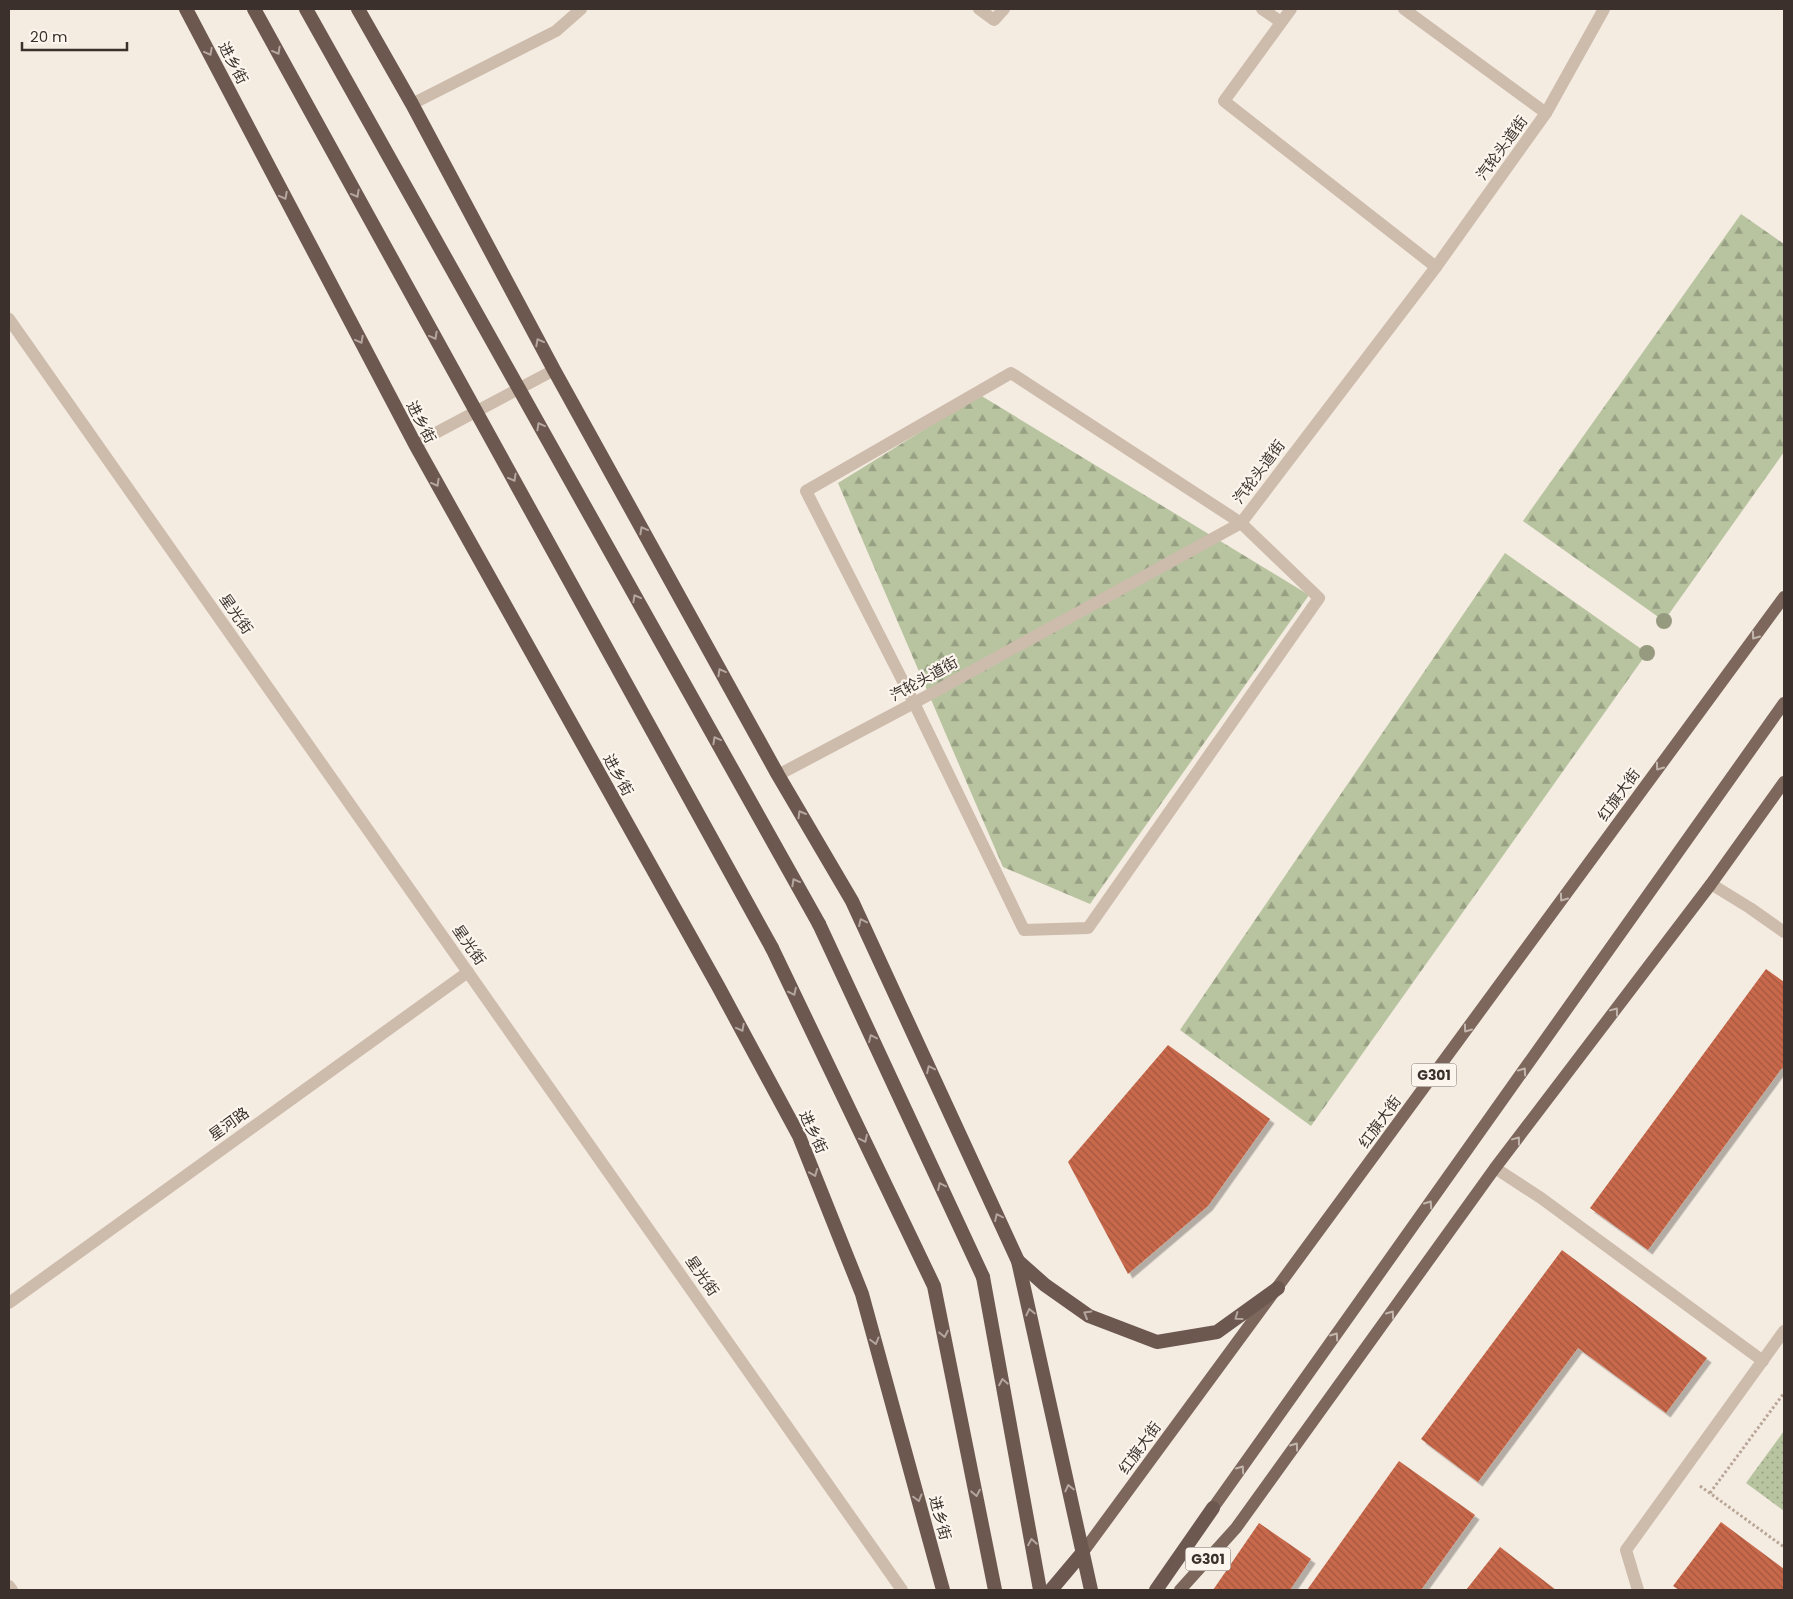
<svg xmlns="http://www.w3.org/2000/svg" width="1793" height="1599" font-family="Poppins,'Noto Sans SC',sans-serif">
<defs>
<pattern id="forest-firs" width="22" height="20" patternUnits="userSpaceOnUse" patternTransform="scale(1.25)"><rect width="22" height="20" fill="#b8c4a0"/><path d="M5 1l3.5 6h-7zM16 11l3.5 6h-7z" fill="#97a083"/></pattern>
<pattern id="park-dots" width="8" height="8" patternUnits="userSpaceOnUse" patternTransform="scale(1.25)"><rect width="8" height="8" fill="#b8c4a0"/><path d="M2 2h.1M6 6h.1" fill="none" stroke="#97a083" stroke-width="1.8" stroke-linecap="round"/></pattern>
<pattern id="building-back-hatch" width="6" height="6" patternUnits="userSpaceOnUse" patternTransform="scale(1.25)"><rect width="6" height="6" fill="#c8694b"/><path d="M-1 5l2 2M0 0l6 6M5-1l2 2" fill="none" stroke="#a4573f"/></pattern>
<filter id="shadow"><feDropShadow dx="4.5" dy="4.5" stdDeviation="0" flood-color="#0004"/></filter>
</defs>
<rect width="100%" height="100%" fill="#f4ebe1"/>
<g fill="url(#forest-firs)">
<path d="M1741 214 1784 244V452L1664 621 1523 521Z"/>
<path d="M980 395 1309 595 1090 904 1003 867 838 483Z"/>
<path d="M1505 553 1647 653 1311 1126 1180 1030Z"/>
</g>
<path fill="url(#park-dots)" d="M1784 1431V1511L1746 1483Z"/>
<g fill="url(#building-back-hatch)" filter="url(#shadow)">
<path d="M1766 969 1784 982V1070L1782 1068 1648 1250 1590 1208Z"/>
<path d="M1168 1045 1270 1119 1208 1206 1128 1274 1068 1162Z"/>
<path d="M1562 1250 1707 1358 1666 1413 1578 1348 1478 1482 1421 1439Z"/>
<path d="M1399 1461 1475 1515 1421 1590H1307Z"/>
<path d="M1721 1522 1784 1569V1590H1679L1673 1586Z"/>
<path d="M1259 1523 1311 1559 1290 1590H1213Z"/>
<path d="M1500 1547 1556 1590H1466Z"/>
</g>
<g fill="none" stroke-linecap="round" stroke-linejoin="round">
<g stroke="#b9a596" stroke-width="3" stroke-dasharray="2.5 2.5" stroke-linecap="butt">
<path d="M1700 1486 1784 1547"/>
<path d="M1710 1493 1784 1393"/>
</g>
<g stroke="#cdbbac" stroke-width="12">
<path d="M979 9 994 20 1004 9"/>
<path d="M1262 9 1281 22"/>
<path d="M1291 9 1224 101 1436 267"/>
<path d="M1404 9 1546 113"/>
<path d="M412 104 556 31 581 9"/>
<path d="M1011 373 1241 523 1319 598 1088 928 1024 930 914 703 806 491Z"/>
<path d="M778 775 914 703 1241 523 1436 267 1546 113 1604 9"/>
<path d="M1711 884 1750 908 1784 932"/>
<path d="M1495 1168 1541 1198 1763 1361"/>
<path d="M1638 1590 1626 1550 1784 1331"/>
</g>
<g stroke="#cdbbac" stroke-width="12">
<path d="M9 319 902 1590"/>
<path d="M415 444 554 370"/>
<path d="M9 1303 468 972"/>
<path d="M9 1586 12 1590"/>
</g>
<g stroke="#7d675c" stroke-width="12">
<path d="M1213 1508 1784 703"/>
<path d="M1083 1552 1784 597"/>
<path d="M1180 1590 1236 1528 1495 1168 1711 884 1784 782"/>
</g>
<g stroke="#6c584f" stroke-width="14">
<path d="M186 9 415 444 718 986 799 1136 862 1294 943 1590"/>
<path d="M358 9 412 104 554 370 778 775 852 901 1018 1261 1091 1590"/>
<path d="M819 924 983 1277"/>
<path d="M772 948 934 1286 995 1590"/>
<path d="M1018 1261 1045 1285 1089 1316 1157 1342 1217 1332 1278 1288"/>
<path d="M1051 1590 1083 1552"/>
<path d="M1156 1590 1213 1508"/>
</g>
<g stroke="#6c584f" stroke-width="14">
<path d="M254 9 772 948"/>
<path d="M306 9 819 924"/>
<path d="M983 1277 1040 1590"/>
</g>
</g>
<g fill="#969b7f">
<circle cx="1664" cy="621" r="8"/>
<circle cx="1647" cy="653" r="8"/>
</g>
<defs><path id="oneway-chevron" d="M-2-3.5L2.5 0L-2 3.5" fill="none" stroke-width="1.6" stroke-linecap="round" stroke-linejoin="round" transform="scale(1.25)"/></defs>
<g stroke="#b4a69e">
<use href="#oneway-chevron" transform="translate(277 51) rotate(61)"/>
<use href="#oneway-chevron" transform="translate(209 52) rotate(62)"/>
<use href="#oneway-chevron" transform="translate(356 194) rotate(61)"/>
<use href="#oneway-chevron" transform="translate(284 196) rotate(62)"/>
<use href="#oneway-chevron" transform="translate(434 336) rotate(61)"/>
<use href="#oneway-chevron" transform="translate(360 340) rotate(62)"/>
<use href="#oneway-chevron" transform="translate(539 342) rotate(-118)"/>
<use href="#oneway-chevron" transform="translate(540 426) rotate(-119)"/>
<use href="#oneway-chevron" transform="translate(513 478) rotate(61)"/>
<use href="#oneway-chevron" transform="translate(436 483) rotate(61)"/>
<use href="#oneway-chevron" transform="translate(643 530) rotate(-119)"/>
<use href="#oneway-chevron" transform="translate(636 598) rotate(-119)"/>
<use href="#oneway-chevron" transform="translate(721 672) rotate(-119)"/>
<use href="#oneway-chevron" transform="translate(716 740) rotate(-119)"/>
<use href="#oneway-chevron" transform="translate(801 814) rotate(-120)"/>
<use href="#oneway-chevron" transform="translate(795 882) rotate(-119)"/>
<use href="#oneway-chevron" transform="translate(862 922) rotate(-115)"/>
<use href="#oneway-chevron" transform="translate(793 992) rotate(64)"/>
<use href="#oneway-chevron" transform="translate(741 1028) rotate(62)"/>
<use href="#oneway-chevron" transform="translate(872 1038) rotate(-115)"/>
<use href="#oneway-chevron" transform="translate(930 1069) rotate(-115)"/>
<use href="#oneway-chevron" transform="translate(864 1139) rotate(64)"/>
<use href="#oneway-chevron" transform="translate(814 1173) rotate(68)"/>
<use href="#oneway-chevron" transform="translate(941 1186) rotate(-115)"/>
<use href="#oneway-chevron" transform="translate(998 1217) rotate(-115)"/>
<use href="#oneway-chevron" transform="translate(1030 1312) rotate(-103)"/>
<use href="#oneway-chevron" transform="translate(1087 1314) rotate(-150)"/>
<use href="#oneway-chevron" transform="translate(1238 1317) rotate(144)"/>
<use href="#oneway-chevron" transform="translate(944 1334) rotate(79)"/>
<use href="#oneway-chevron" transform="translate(875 1341) rotate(75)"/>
<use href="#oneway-chevron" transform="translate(1003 1382) rotate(-100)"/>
<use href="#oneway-chevron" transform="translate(1069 1488) rotate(-103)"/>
<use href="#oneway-chevron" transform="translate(976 1493) rotate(79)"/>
<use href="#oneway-chevron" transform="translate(918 1498) rotate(75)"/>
<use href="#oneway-chevron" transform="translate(1032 1542) rotate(-100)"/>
</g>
<g stroke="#c2b5ac">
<use href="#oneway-chevron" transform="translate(1755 636) rotate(126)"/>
<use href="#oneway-chevron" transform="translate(1659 767) rotate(126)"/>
<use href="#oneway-chevron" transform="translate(1563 898) rotate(126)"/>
<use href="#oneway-chevron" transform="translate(1615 1011) rotate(-53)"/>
<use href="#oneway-chevron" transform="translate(1467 1029) rotate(126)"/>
<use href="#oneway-chevron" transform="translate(1523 1071) rotate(-55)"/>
<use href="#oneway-chevron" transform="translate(1517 1140) rotate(-53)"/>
<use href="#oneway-chevron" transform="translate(1429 1204) rotate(-55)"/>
<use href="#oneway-chevron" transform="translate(1391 1314) rotate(-54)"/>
<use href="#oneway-chevron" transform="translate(1335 1336) rotate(-55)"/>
<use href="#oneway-chevron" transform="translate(1295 1446) rotate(-54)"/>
<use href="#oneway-chevron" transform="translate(1241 1469) rotate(-55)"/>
</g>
<g text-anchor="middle" stroke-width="4.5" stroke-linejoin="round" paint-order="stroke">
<g fill="#fbf5ee" stroke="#756b66" stroke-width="1">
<rect x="1411.5" y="1063.5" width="45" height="23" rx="4"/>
<rect x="1185.5" y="1547.5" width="45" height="23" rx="4"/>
</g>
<g font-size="14" font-weight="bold" fill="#3b302b">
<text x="1434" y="1080">G301</text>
<text x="1208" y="1564">G301</text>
</g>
<g font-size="15" fill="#3b302b" stroke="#fbf5ee">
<text transform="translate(233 63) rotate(62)" y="5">进乡街</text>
<text transform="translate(1502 148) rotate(-54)" y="5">汽轮头道街</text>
<text transform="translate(421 422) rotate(62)" y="5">进乡街</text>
<text transform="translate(1259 472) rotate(-53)" y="5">汽轮头道街</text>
<text transform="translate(236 614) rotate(55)" y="5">星光街</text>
<text transform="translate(924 679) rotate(-29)" y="5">汽轮头道街</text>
<text transform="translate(618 775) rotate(61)" y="5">进乡街</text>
<text transform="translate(1619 795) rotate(-54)" y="5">红旗大街</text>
<text transform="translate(469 945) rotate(55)" y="5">星光街</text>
<text transform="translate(1380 1122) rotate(-54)" y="5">红旗大街</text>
<text transform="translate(229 1124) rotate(-36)" y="5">星河路</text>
<text transform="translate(813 1132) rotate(65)" y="5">进乡街</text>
<text transform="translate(702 1276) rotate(55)" y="5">星光街</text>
<text transform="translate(1140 1448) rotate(-54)" y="5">红旗大街</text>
<text transform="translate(940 1518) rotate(75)" y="5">进乡街</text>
</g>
</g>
<rect width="1793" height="1599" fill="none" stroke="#3b302b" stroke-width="20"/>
<path d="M22 42v8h105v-8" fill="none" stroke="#3b302b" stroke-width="2.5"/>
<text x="30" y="42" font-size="15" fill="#3b302b" stroke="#fbf5ee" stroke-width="4" paint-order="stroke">20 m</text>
</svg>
